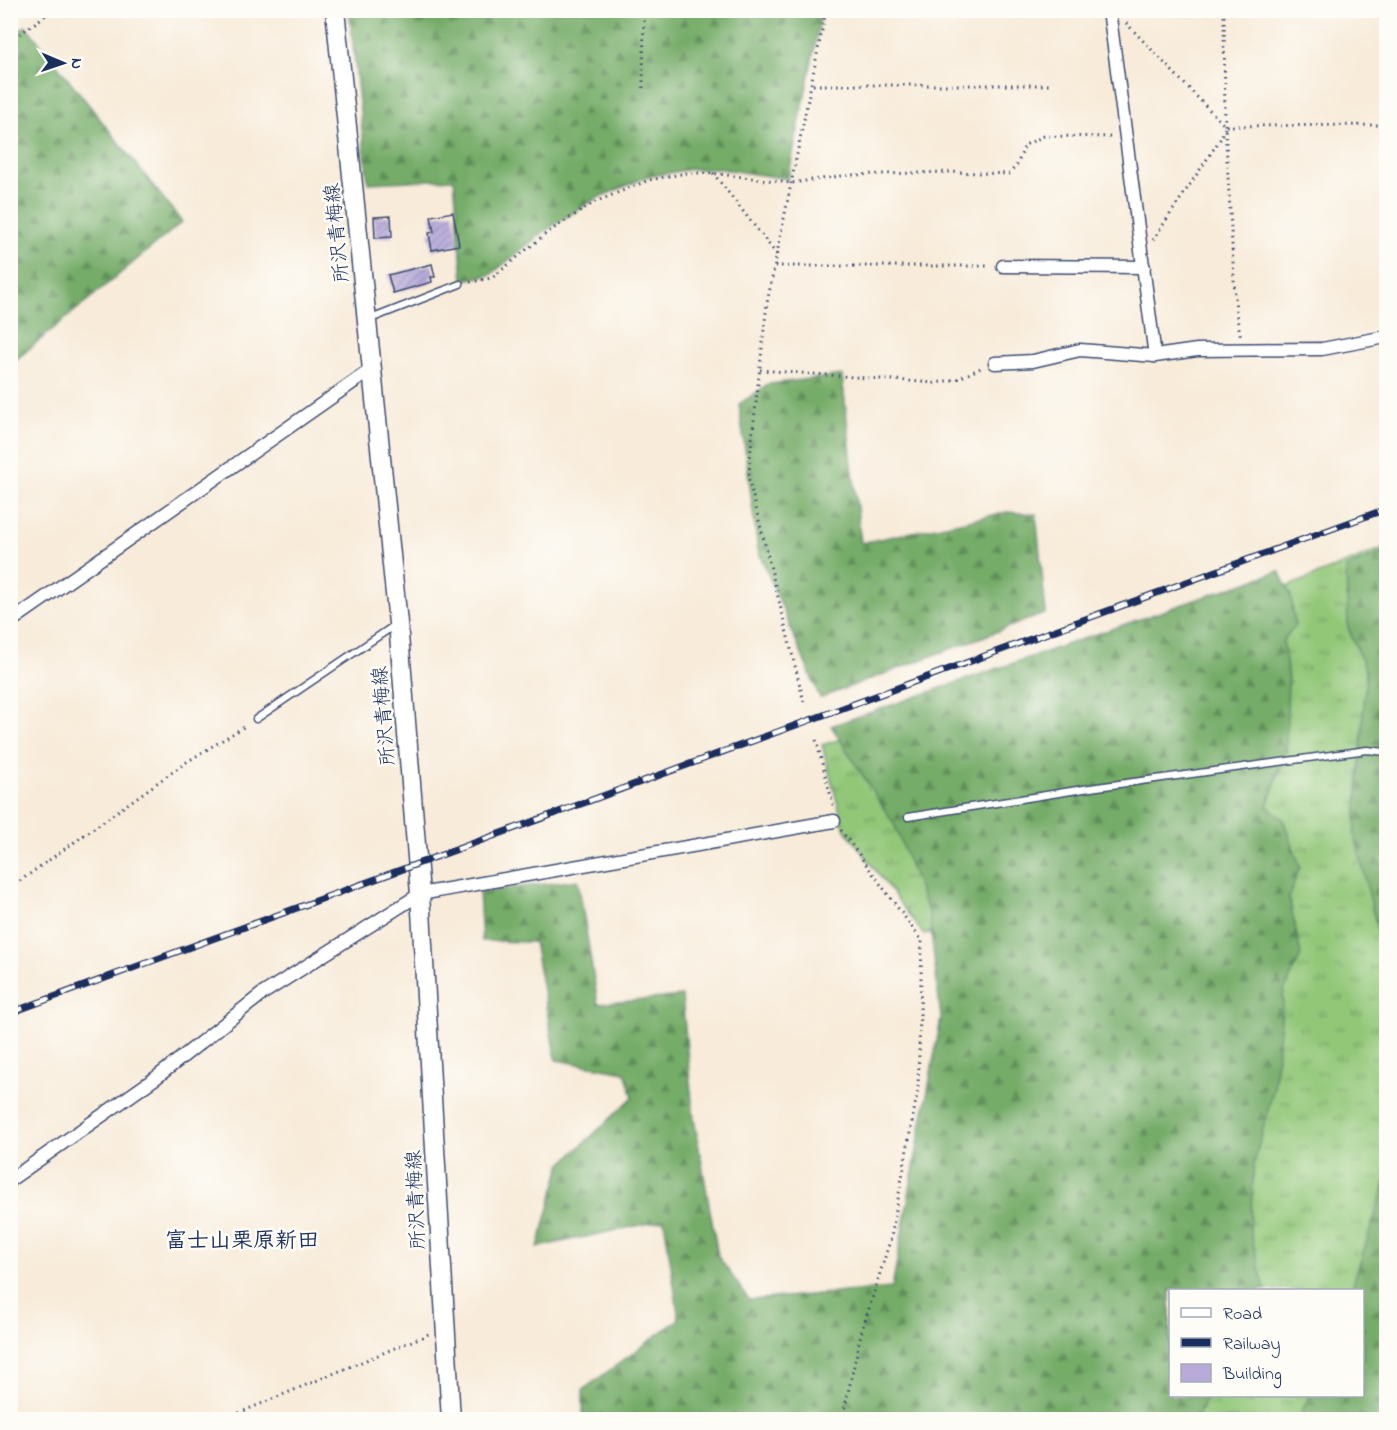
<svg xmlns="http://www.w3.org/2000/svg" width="1397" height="1430" font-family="'Indie Flower','Klee One',sans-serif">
<defs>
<pattern id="grass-tufts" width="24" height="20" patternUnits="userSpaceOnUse" patternTransform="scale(1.5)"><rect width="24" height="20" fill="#92c778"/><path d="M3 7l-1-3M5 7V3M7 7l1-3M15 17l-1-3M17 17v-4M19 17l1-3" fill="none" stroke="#76a266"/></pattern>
<pattern id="forest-firs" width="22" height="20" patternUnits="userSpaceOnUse" patternTransform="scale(1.5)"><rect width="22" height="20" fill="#75ac68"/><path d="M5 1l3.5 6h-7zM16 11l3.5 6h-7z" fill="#5f8c59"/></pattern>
<pattern id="building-hatch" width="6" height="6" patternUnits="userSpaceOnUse" patternTransform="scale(1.5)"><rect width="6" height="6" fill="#b8abda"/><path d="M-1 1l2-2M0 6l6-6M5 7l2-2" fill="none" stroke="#958cb4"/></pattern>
</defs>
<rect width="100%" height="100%" fill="#fdfcf7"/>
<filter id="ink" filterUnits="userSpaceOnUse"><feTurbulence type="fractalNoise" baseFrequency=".0167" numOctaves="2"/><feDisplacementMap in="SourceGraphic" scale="12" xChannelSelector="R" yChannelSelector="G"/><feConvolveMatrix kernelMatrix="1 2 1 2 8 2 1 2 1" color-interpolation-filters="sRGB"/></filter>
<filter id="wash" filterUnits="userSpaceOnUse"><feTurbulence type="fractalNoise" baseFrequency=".008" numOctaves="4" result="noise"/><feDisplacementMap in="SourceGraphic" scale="24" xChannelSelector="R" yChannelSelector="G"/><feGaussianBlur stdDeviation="1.35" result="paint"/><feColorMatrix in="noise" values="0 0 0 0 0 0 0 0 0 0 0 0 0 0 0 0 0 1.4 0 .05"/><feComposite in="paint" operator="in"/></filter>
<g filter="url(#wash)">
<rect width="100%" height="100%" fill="#f8ebd9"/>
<path fill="url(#grass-tufts)" stroke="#567b6b" stroke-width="1.5" fill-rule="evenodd" d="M1386 547V1419H984L999 922 923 934 844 828 822 745 1082 660 1274 592ZM1170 1290H1362V1396H1170Z"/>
<g fill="url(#forest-firs)" stroke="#486e63" stroke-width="1.5">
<path d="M349 11V10L822 11 788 179 721 169H691L647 177 595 199 546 230 490 275 463 280 454 179 368 183Z"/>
<path d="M26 26 182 222 11 364 10 36Z"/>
<path d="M842 375 861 543 1007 512 1036 514 1046 613 820 698 758 550 739 404 769 384Z"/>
<path d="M1386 552V967L1355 835 1366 671 1348 628 1346 567Z"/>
<path d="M1279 571 1291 596 1295 626 1283 640 1288 675 1286 753 1267 806 1283 819 1300 866 1289 898 1301 955 1284 991 1274 1087 1254 1163 1250 1230 1265 1290H1170V1396H1207L1196 1419H583V1390L679 1319 664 1220 538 1247 561 1165 633 1097 625 1072 556 1060 534 942 482 941 479 892 578 880 598 1004 682 996 693 1113 718 1256 749 1300 892 1288 941 1018 929 914 894 824 831 726Z"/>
<path d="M1386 1181V1419H1298L1309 1396H1362V1290H1351Z"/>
</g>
<g id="blocks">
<g fill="url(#building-hatch)">
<path d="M453 212 459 245 432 250 429 233 434 232 431 216Z"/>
<path d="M391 216 392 237 375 238 374 217Z"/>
<path d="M432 264 435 277H431L432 282 393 293 388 275Z"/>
</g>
</g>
</g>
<g filter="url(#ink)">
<use href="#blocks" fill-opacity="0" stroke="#3c4b70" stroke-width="1.5"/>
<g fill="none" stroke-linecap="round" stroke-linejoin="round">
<g stroke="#3c4b70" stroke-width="9">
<g id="lane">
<path d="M368 320 460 284"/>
<path d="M256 719 395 625"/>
<path d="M908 817 1090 788 1367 750 1386 752"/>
</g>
</g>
<g stroke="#3c4b70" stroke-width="15">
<g id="street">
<path d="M1109 10 1155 356"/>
<path d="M1003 266 1144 267"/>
<path d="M995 363 1033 361 1080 350 1155 356 1197 350 1322 349 1386 337"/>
<path d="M10 622 372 369"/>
<path d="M10 1180 157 1077 262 994 420 894 834 821"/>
</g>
</g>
<g stroke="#3c4b70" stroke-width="21">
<path id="secondary" d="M335 10 398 623 420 894 451 1420"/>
</g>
<g stroke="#3c4b70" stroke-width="3" stroke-dasharray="1.5 4.5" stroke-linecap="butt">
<path d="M1224 10 1225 126 1236 313 1241 338"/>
<path d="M1126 23 1225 126 1386 125"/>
<path d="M10 41 53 10"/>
<path d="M813 85H1052"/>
<path d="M643 88 644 10"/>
<path d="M713 173 778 256"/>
<path d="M1153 240 1221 138 1225 128"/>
<path d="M775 266H989"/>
<path d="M470 282 492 278 548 232 595 202 649 180 687 173H710L791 183 849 175 950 172 1009 174 1017 165 1025 145 1044 136 1114 137"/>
<path d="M760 370 935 383 957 379 983 367"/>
<path d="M804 702 749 480 750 457 767 303 826 10"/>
<path d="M816 740 834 808"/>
<path d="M841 830 922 941 918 1089 891 1238 861 1334 842 1420"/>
<path d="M10 888 185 763 247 725"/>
<path d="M222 1420 431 1333"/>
</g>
<use href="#lane" stroke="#fff" stroke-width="6"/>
<use href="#street" stroke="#fff" stroke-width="12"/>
<use href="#secondary" stroke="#fff" stroke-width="18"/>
<g stroke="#1b2f5e" stroke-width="7">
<path id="rail" d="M10 1013 1386 509"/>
</g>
<use href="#rail" stroke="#fdfcf7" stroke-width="4.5" stroke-dasharray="14" stroke-linecap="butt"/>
</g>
</g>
<g text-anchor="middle" stroke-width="5" stroke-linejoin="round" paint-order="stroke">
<g font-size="20" fill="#1b2f5e" stroke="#fdfcf7">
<text transform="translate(336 233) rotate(-96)" y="7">所沢青梅線</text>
<text transform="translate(383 716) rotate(-95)" y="7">所沢青梅線</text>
<text transform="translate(415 1200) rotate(-93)" y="7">所沢青梅線</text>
</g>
<g font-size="22" font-weight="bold" fill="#1b2f5e" stroke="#fdfcf7">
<text x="242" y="1247">富士山栗原新田</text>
</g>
</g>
<rect width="1397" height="1430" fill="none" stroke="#fdfcf7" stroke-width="36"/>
<rect x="1169" y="1289" width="195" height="108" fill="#fdfcf7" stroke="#a3aaba" stroke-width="1.5"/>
<rect x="1181" y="1308" width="30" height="9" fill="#ffffff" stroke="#a3aaba" stroke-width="1.5"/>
<text x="1223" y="1319" font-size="18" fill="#1b2f5e">Road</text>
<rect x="1181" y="1338" width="30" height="9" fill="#1b2f5e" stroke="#a3aaba" stroke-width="1.5"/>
<text x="1223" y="1349" font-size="18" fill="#1b2f5e">Railway</text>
<rect x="1181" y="1364" width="30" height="18" fill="#b8abda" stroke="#a3aaba" stroke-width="1.5"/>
<text x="1223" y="1379" font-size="18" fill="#1b2f5e">Building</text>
<g transform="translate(63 63) rotate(92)" stroke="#fdfcf7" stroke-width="4.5" paint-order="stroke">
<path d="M0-4.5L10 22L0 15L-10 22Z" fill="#1b2f5e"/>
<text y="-9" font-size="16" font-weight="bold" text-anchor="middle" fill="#1b2f5e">N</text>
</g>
</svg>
